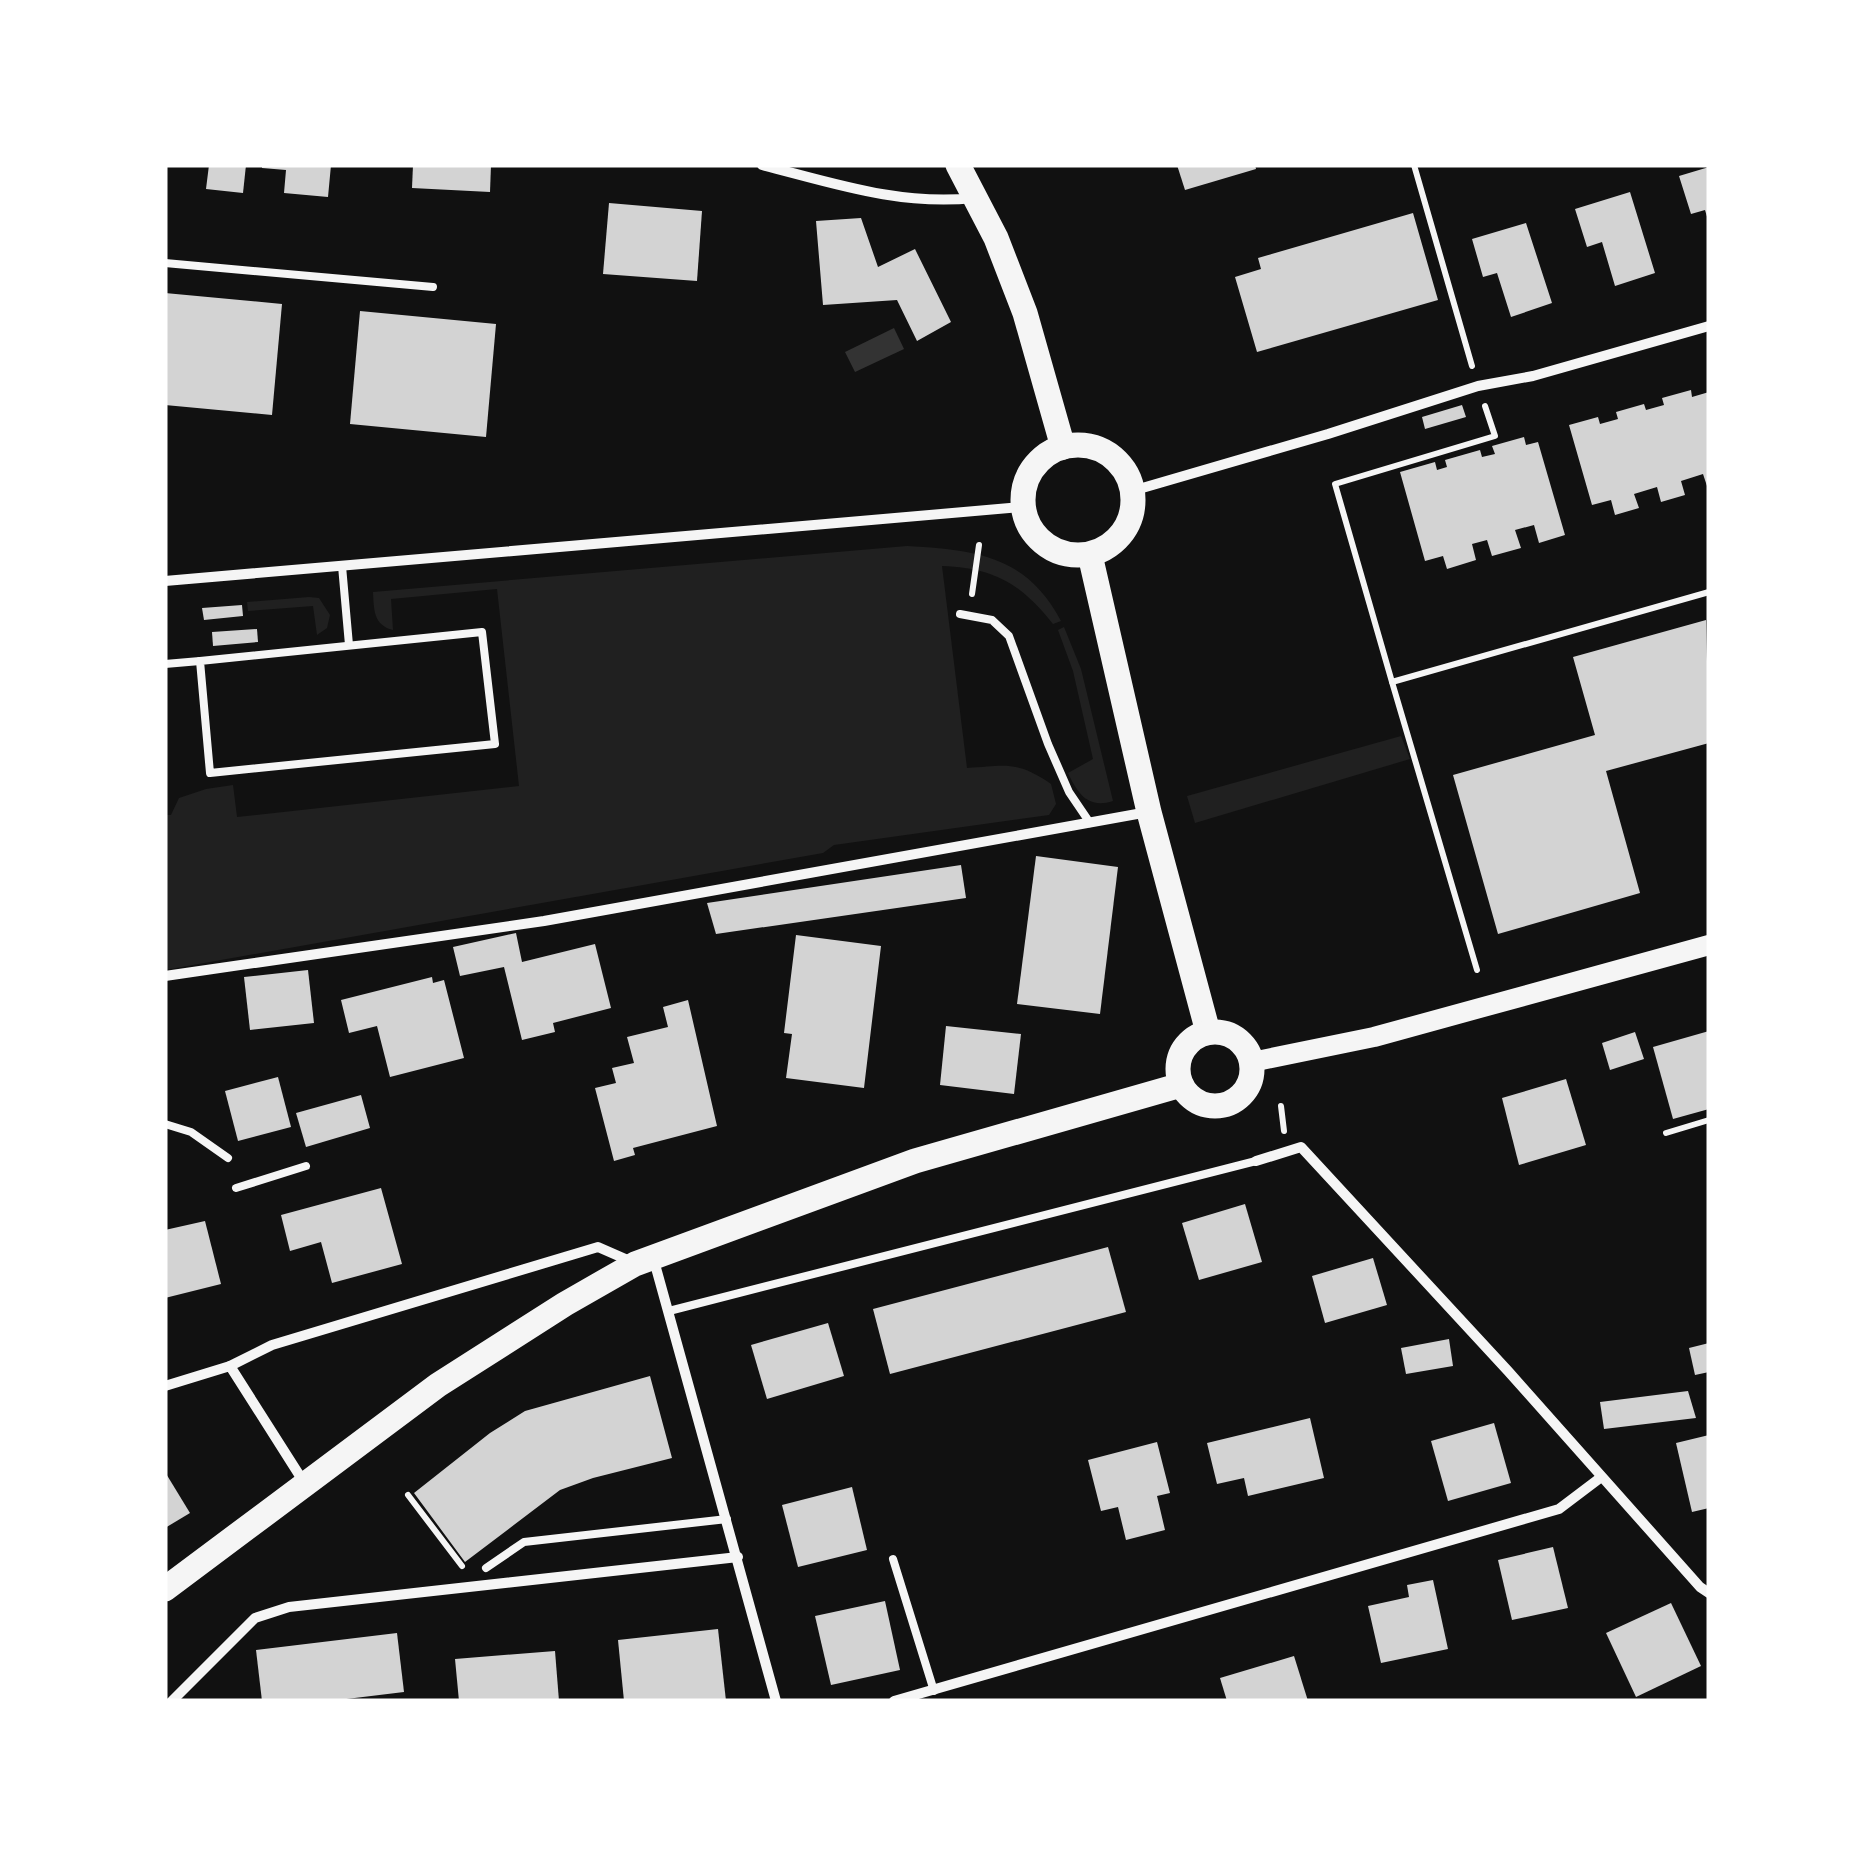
<svg xmlns="http://www.w3.org/2000/svg" width="1874" height="1866" font-family="'Exo 2',sans-serif">
<rect width="100%" height="100%" fill="#111"/>
<g fill="#202020">
<path d="M907 546C975 550 1026 555 1061 621L1053 624C1021 584 995 568 942 566L967 768C1006 766 1016 760 1051 784L1056 804 1049 815 834 845 823 853 165 970V815H171L179 798 206 789 233 785 237 817 519 786 497 589 391 599 393 630C373 625 374 609 373 592Z"/>
<path d="M309 597 319 598 330 615 327 628 317 635 313 606 248 611 247 602Z"/>
<path d="M1064 627 1081 669 1113 801C1088 809 1078 794 1068 773L1093 759 1073 671 1058 630Z"/>
<path d="M1401 736 1410 759 1195 823 1187 796Z"/>
</g>
<path fill="#333" d="M894 328 904 349 855 372 845 352Z"/>
<g fill="#d3d3d3">
<path d="M209 165H246L243 193 206 189Z"/>
<path d="M262 165H331L328 197 284 193 286 170 262 168Z"/>
<path d="M413 165H491L490 192 412 188Z"/>
<path d="M1177 165H1255L1256 169 1185 190Z"/>
<path d="M1709 167V220H1708L1705 210 1691 214 1679 176Z"/>
<path d="M1630 192 1655 273 1615 286 1602 242 1587 247 1575 209Z"/>
<path d="M609 203 702 211 697 281 603 274Z"/>
<path d="M1413 213 1438 300 1257 352 1235 277 1261 269 1258 258Z"/>
<path d="M861 218 878 267 915 249 951 322 917 341 897 300 823 305 816 221Z"/>
<path d="M1526 223 1552 303 1511 317 1497 273 1483 277 1472 239Z"/>
<path d="M165 293 282 304 272 415 165 405Z"/>
<path d="M360 311 496 324 486 437 350 424Z"/>
<path d="M1691 390 1692 397 1709 392V492L1703 474 1681 481 1685 495 1661 502 1657 487 1634 494 1639 508 1615 515 1611 500 1592 505 1569 425 1598 417 1600 424 1618 419 1616 412 1644 404 1646 410 1664 405 1662 398Z"/>
<path d="M1462 405 1466 417 1425 429 1422 417Z"/>
<path d="M1524 437 1526 445 1538 442 1565 535 1539 543 1534 525 1515 530 1521 548 1492 556 1487 540 1472 544 1476 560 1447 569 1443 556 1425 561 1400 472 1435 462 1437 470 1447 467 1445 460 1480 450 1482 457 1495 454 1492 446Z"/>
<path d="M242 605 243 616 204 620 202 608Z"/>
<path d="M1706 620 1709 743 1606 771 1640 893 1498 934 1453 775 1595 735 1573 657Z"/>
<path d="M257 629 258 642 213 646 212 632Z"/>
<path d="M1036 856 1118 867 1100 1014 1017 1004Z"/>
<path d="M961 865 966 898 716 934 707 903Z"/>
<path d="M516 933 522 962 595 944 611 1008 553 1023 555 1032 522 1040 504 967 460 976 453 947Z"/>
<path d="M796 935 881 946 864 1088 786 1078 792 1034 784 1033Z"/>
<path d="M308 970 314 1023 250 1030 244 977Z"/>
<path d="M432 977 433 983 444 980 464 1058 390 1077 377 1026 349 1033 341 1000Z"/>
<path d="M688 1000 717 1126 633 1148 635 1155 614 1161 595 1088 616 1083 612 1068 634 1063 627 1037 668 1027 663 1007Z"/>
<path d="M946 1026 1021 1034 1014 1094 940 1085Z"/>
<path d="M1709 1031V1109L1673 1119 1653 1047Z"/>
<path d="M1635 1032 1644 1059 1610 1070 1602 1043Z"/>
<path d="M278 1077 291 1127 238 1141 225 1091Z"/>
<path d="M1566 1079 1586 1145 1519 1165 1502 1098Z"/>
<path d="M361 1095 370 1128 306 1147 296 1113Z"/>
<path d="M381 1188 402 1264 332 1283 321 1242 290 1251 281 1215Z"/>
<path d="M1245 1204 1262 1262 1199 1280 1182 1223Z"/>
<path d="M205 1221 221 1284 165 1298V1230Z"/>
<path d="M1108 1247 1126 1312 890 1374 873 1309Z"/>
<path d="M1373 1258 1387 1305 1325 1323 1312 1276Z"/>
<path d="M828 1323 844 1376 767 1399 751 1345Z"/>
<path d="M1449 1339 1453 1366 1406 1374 1401 1348Z"/>
<path d="M1709 1343V1372L1695 1375 1689 1348Z"/>
<path d="M650 1376 672 1458 593 1478 560 1490 465 1562 414 1493 490 1433 525 1411Z"/>
<path d="M1688 1391 1696 1418 1604 1429 1600 1402Z"/>
<path d="M1310 1418 1324 1478 1248 1496 1244 1478 1217 1484 1207 1443Z"/>
<path d="M1494 1423 1511 1483 1448 1501 1431 1441Z"/>
<path d="M1709 1435V1508L1692 1512 1676 1443Z"/>
<path d="M1157 1442 1170 1493 1157 1496 1165 1530 1126 1540 1118 1507 1101 1511 1088 1460Z"/>
<path d="M165 1472 190 1513 165 1528Z"/>
<path d="M852 1487 867 1550 798 1567 782 1505Z"/>
<path d="M1553 1547 1568 1608 1512 1620 1498 1560Z"/>
<path d="M1433 1580 1448 1649 1381 1663 1368 1606 1409 1597 1407 1585Z"/>
<path d="M885 1601 900 1670 831 1685 815 1616Z"/>
<path d="M1671 1603 1701 1666 1636 1697 1606 1633Z"/>
<path d="M718 1629 726 1701H624L618 1640Z"/>
<path d="M397 1633 404 1692 330 1701H262L256 1650Z"/>
<path d="M555 1651 559 1701H459L455 1659Z"/>
<path d="M1294 1656 1308 1701H1227L1220 1678Z"/>
</g>
<g fill="none" stroke-linecap="round" stroke-linejoin="round">
<g stroke="#f5f5f5" stroke-width="6">
<path d="M1414 165 1472 366"/>
<path d="M1485 406 1495 436 1335 484 1392 682 1709 592"/>
<path d="M972 594 979 545"/>
<path d="M1392 682 1477 970"/>
<path d="M1281 1106 1284 1131"/>
<path d="M1666 1133 1709 1120"/>
<path d="M408 1495 462 1566"/>
</g>
<g stroke="#f5f5f5" stroke-width="8">
<path d="M165 263 433 287"/>
<path d="M342 566 349 645"/>
<path d="M960 614 992 620 1009 636 1048 744 1069 792 1090 823"/>
<path d="M482 632 495 744 210 773 200 661Z"/>
<path d="M165 664 200 661"/>
<path d="M165 1124 191 1132 228 1158"/>
<path d="M236 1188 306 1166"/>
<path d="M669 1311 1256 1161"/>
<path d="M893 1559 934 1691"/>
<path d="M486 1568 524 1542 727 1519"/>
</g>
<g stroke="#f5f5f5" stroke-width="10">
<path d="M762 165C833 183 900 206 974 198"/>
<path d="M1132 491 1328 434 1478 386 1533 376 1709 326"/>
<path d="M165 581 1022 507"/>
<path d="M165 976 544 921 1148 812"/>
<path d="M1256 1161 1301 1147 1508 1371 1700 1587 1709 1593"/>
<path d="M653 1257 776 1701"/>
<path d="M230 1366 272 1345 598 1247 630 1261"/>
<path d="M165 1386 230 1366 305 1484"/>
<path d="M172 1701 255 1618 289 1607 738 1557"/>
<path d="M894 1701 1559 1509 1600 1478"/>
</g>
<path stroke="#f5f5f5" stroke-width="20" d="M1252 1062 1374 1037 1709 945"/>
<g stroke="#f5f5f5" stroke-width="25">
<path d="M958 165 996 238 1025 313 1063 447"/>
<circle cx="1078" cy="500" r="55"/>
<path d="M1090 555 1149 812 1208 1032"/>
<circle cx="1215" cy="1069" r="37"/>
<path d="M165 1589 438 1385 565 1304 635 1264 915 1161 1181 1085"/>
</g>
</g>
<rect width="1874" height="1866" fill="none" stroke="#ffffff" stroke-width="335"/>
</svg>
